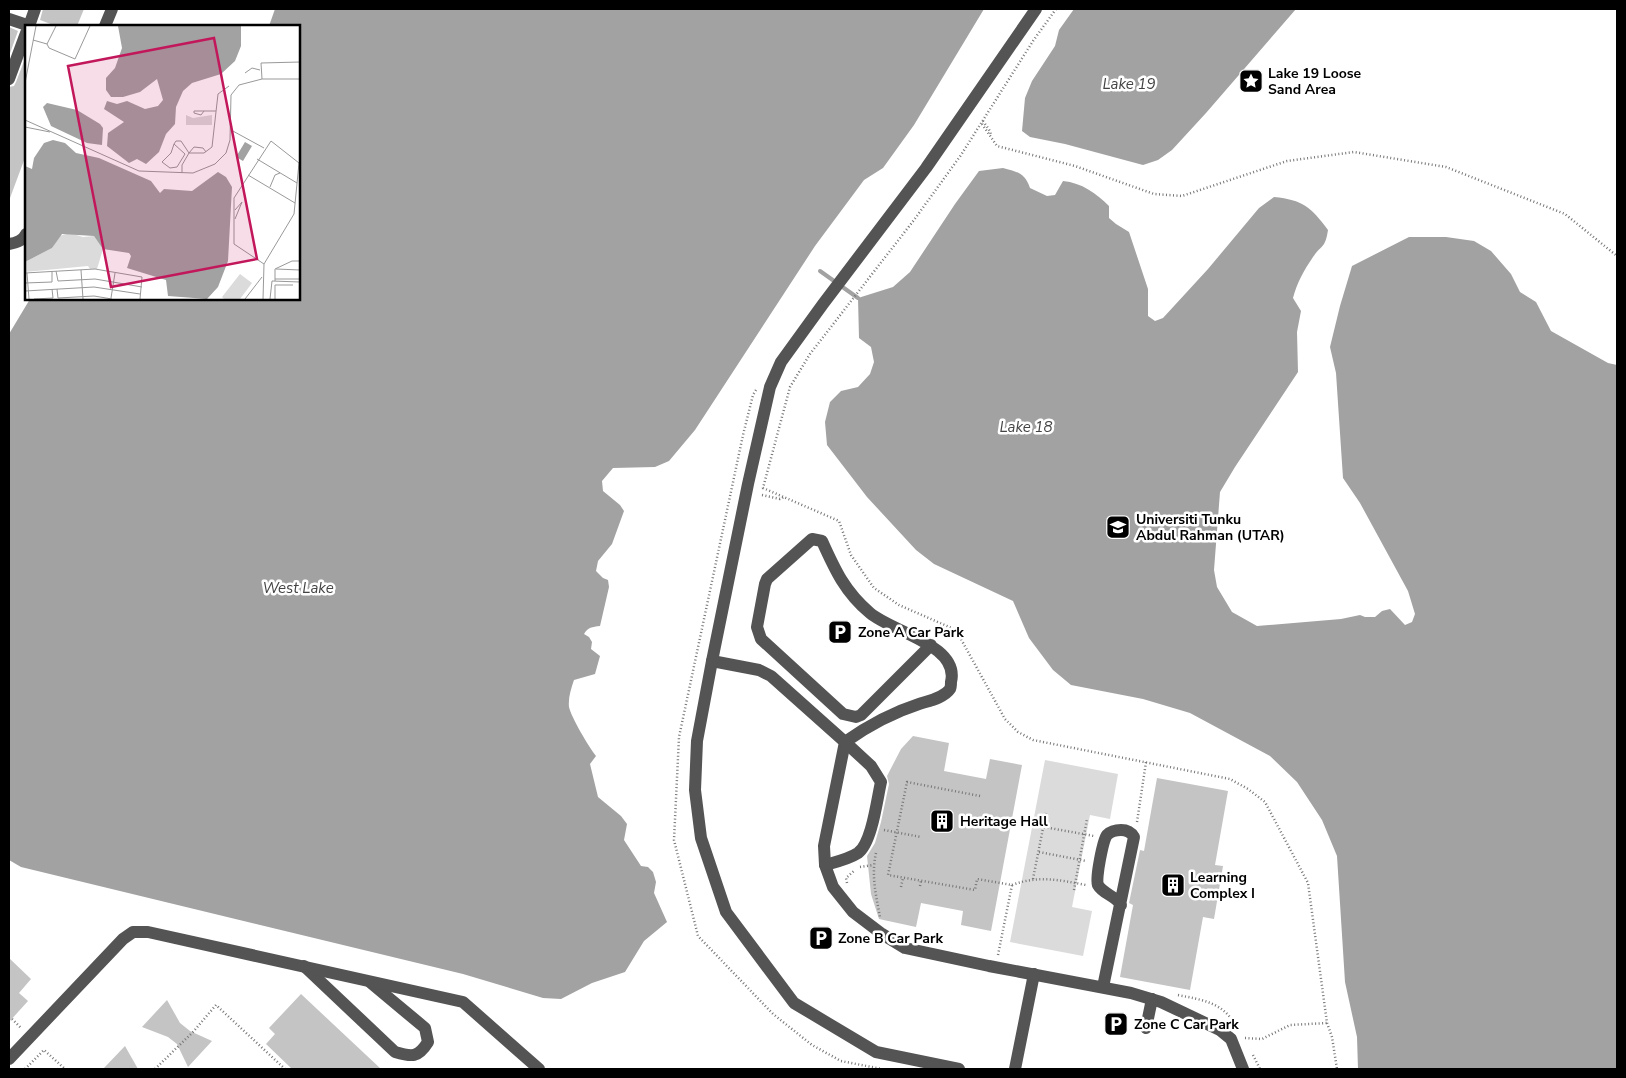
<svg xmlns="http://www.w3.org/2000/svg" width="1626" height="1078" font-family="'Nunito Sans',sans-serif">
<rect width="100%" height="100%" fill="#fff"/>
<path fill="#dbdbdb" d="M1045 760 1118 774 1110 819 1090 815 1072 907 1092 911 1083 956 1010 942Z"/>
<g fill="#a2a2a2">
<path d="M275 9H984L914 125 883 168 864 180 815 246 695 430 669 461 655 467 613 468 602 481 603 491 620 505 624 511 612 544 598 561 596 571 603 578 608 580 609 587 600 626C592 627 588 627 584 634L589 637 592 642 591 649 600 656 595 674 574 680C571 689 568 698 569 707 571 717 589 747 596 756L590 764 598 797 621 816 627 824 624 840 641 866 648 867 653 872 656 882 654 893 667 922 644 941 625 972 592 983 561 999 543 998 463 974 21 867 9 860V334L30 299H299V26H269Z"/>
<path d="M1074 9H1296L1206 113 1172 150 1158 160 1143 165 1065 144 1030 137 1022 131 1025 98 1032 81 1055 46 1059 30Z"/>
<path d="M1003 168C1018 172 1025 173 1030 188L1047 196 1055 195 1063 181C1082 183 1096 193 1109 206V218L1116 224 1129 232 1148 289V316L1155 321 1163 318 1208 269 1259 208 1274 197C1303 200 1311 207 1328 230 1325 249 1322 244 1313 257 1304 270 1297 283 1293 298L1301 311 1297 332 1298 372 1235 467 1220 492 1214 570 1217 587 1232 612 1257 626 1341 619 1360 615 1365 617H1375L1382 611 1390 609 1405 625 1412 622 1415 614 1408 591 1360 503 1343 478 1336 373 1330 347 1340 306 1352 266 1409 237H1446L1474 241 1491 251 1511 274 1520 292 1536 302 1551 331 1608 363 1617 365V1069H1358L1357 1037 1345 982 1337 856 1322 820 1297 782 1270 756 1190 713 1143 699 1071 685 1053 670 1029 638 1013 601 934 564 916 550 867 497 827 445 825 422 830 402 841 391 858 387 870 374 874 362 871 347 859 338 858 298 893 287 910 272 955 204 979 171Z"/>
</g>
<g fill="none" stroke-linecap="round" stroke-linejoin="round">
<path stroke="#a2a2a2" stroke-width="4" d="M820 271 858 298"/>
</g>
<g fill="#c4c4c4">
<path d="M43 9H84L77 26H56L40 20Z"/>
<path d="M9 27 18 31 9 56Z"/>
<path d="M26 56V155L10 198 9 87 14 86 16 82Z"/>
<path d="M913 736 949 743 944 771 986 779 990 759 1022 765 991 931 961 925 963 911 921 903 916 927 879 919 871 894 867 856 875 843 881 822 889 784 887 776 901 749Z"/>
<path d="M1157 778 1228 791 1215 865 1223 866 1214 919 1203 917 1190 990 1120 977 1133 905 1129 903 1140 850 1144 851Z"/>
<path d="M9 958 31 979 19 993 28 1001 9 1022Z"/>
<path d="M301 994 381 1069H292L266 1044 275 1034 269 1028Z"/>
<path d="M167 1000 180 1023 190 1031 212 1041 188 1067 177 1044 168 1037 142 1027Z"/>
<path d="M125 1046 138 1069H103Z"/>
</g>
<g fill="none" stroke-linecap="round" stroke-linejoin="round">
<g stroke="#767676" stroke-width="2.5" stroke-dasharray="1 2.5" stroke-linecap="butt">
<path d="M1056 9 1033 41 961 155 914 220 810 354 790 387 763 488 839 521 851 555 874 588 899 605 956 630 1005 719 1018 732 1033 740 1230 779 1248 789 1265 802 1308 883 1327 1023 1332 1037 1337 1069"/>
<path d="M983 121 990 131 991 135"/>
<path d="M982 124 997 146 1075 166 1154 194 1182 196 1287 161 1354 152 1446 167 1565 214 1617 256"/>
<path d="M756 390 753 395 743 435 679 737 674 840 698 936 773 1014 812 1045 841 1061 882 1069"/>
<path d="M762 495 780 499 784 497"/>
<path d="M980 796 907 782 888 875 975 890 977 879 1012 885 998 955"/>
<path d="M1137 822 1146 762"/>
<path d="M1044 827 1094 836"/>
<path d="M884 830 921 837"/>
<path d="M1039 852 1086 861"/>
<path d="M876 853C871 875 876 895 880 917"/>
<path d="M860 867 873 865"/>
<path d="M1033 879 1046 813"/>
<path d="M847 883 846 878 855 870"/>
<path d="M1012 885C1039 875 1059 880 1086 885"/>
<path d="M920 886 921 881"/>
<path d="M901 887 903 878"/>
<path d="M1074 890 1087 819"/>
<path d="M1178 995C1202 1000 1224 1002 1236 1027"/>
<path d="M12 1019 21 1028"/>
<path d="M1245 1038 1262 1039 1290 1025 1327 1023"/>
<path d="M1253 1055 1260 1069"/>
<path d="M25 1069 44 1050 65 1069"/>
<path d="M155 1069 193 1032 216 1005 285 1069"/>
</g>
<g stroke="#545454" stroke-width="12">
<path d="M9 19 30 26"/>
<path d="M29 26 35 9"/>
<path d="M105 26 112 9"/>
<path d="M9 79 26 33"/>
<path d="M9 244C16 243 23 241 26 234"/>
<path d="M712 661 759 670 771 676 845 742 824 846 825 865 833 887 853 912 882 934 905 948 989 966 1131 993 1161 1002 1220 1030 1231 1039 1243 1069"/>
<path d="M825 865C836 862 849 859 858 853 872 843 877 799 881 782L871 766 845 742C869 725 891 713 919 704 928 701 944 698 950 689 951 687 951 685 951 682 960 645 892 632 870 613 845 592 835 570 822 541L812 539 767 579 765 584 757 627 761 639 843 714 856 717 861 715 931 645"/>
<path d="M304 966 395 1052C412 1057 418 1058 428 1042L425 1028 371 983"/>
<path d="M1103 987 1134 837C1131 832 1127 830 1121 830 1116 830 1111 831 1107 835 1103 840 1095 880 1098 885 1103 894 1116 896 1121 905"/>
<path d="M1146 1028 1152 999"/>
<path d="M9 1059 123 939 133 932H148L463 1002 539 1069"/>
<path d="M959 1069 876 1052 794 1003 726 912 701 838 695 790 697 741 712 661 748 484 770 387 781 362 823 304 926 168 1036 9"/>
<path d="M1015 1069 1034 974"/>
</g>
</g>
<defs>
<g id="sight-square" transform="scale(1.25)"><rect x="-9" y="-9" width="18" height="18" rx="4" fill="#000" stroke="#fff"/><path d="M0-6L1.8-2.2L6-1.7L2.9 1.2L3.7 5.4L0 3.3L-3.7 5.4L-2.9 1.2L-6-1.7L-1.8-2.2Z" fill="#fff"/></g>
<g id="university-square" transform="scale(1.25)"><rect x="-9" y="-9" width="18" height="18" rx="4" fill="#000" stroke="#fff"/><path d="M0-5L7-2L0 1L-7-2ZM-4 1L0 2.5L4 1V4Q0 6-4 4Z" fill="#fff"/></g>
<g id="parking-square" transform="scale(1.25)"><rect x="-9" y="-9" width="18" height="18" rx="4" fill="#000" stroke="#fff"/><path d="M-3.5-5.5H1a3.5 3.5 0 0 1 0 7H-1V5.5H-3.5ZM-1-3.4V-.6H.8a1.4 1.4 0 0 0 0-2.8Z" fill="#fff"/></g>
<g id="building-square" transform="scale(1.25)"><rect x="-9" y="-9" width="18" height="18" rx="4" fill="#000" stroke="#fff"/><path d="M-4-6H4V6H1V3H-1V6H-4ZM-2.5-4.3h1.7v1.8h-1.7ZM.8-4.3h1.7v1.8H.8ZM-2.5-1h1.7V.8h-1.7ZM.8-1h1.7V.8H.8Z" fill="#fff"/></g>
</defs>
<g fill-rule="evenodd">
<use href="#sight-square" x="1251" y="81"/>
<use href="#university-square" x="1118" y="527"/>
<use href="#parking-square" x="840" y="632"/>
<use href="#building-square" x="942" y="821"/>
<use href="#building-square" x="1173" y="885"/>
<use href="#parking-square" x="821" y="938"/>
<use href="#parking-square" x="1116" y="1024"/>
</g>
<g text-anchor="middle" stroke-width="5" stroke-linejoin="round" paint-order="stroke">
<g font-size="14" font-weight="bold" fill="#000" stroke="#fff" text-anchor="start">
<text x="1268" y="78">Lake 19 Loose<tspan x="1268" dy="16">Sand Area</tspan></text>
<text x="1136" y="524">Universiti Tunku<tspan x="1136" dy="16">Abdul Rahman (UTAR)</tspan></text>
<text x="858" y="637">Zone A Car Park</text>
<text x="960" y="826">Heritage Hall</text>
<text x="1190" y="882">Learning<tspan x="1190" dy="16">Complex I</tspan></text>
<text x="838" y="943">Zone B Car Park</text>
<text x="1134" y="1029">Zone C Car Park</text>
</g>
<g font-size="15" font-style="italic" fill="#434343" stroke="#fff">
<text x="1129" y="89">Lake 19</text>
<text x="1026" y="432">Lake 18</text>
<text x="298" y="593">West Lake</text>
</g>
</g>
<g transform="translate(25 25)">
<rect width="275" height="275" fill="#fff"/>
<path d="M161 90 168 93 187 90V100H161ZM45 208 58 212 69 211 76 220 78 224 72 244H65L63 241 0 247V237L27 223 34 211ZM215 249 227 258 215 274H199L197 272Z" fill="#dbdbdb"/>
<path d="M93 1H216V21L210 36 196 49 167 58 158 66 151 82 150 99 141 109 134 127 121 139 112 134 104 138 82 121 83 108 99 97 79 84 82 76 92 79 102 76 120 84 133 81 138 75 132 54 115 67 98 72H86L81 65V53L90 43 97 23ZM22 78 52 85 75 99 78 103 77 120 62 118 26 101 18 82ZM28 115 40 118 51 128 74 133 126 156 135 168 139 164 167 166 193 147 201 152 207 162 203 236 193 262 182 274 143 271 141 255 102 243 106 231 104 228 78 224 69 211 37 209 27 223 0 237V141L7 144 9 133 19 118ZM220 117 227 121 218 136 211 132Z" fill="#a2a2a2"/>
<path fill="none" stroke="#999" stroke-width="1" d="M8 15 22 19 31 1M22 19 24 23 50 34 65 1M220 48 227 43 235 45M237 54 236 38 275 37M0 58 11 1M179 86 176 90 169 88V86H191M0 95 114 146 168 148 190 139 201 128 205 115 206 70 214 60 237 54H275M0 102 25 107M206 105 239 123M149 119 160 129 152 142 145 143 137 137 146 128 149 119 151 116H156L164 128 169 122 178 123 181 127M232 134 272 158M157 148V140L164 128H179L187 122 193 69 204 61M223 150 270 178M245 162 250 150 255 148M210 194 217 177 210 185M251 244 275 245M56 245 58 274M31 246 33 256 70 254 117 262M0 248 70 244 117 252 115 274M2 248 4 274M250 254H275M250 256V244L267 236H275M0 258 27 257V246M32 264 33 273 69 271 87 274M0 266 69 262 115 269M86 273 90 248M9 274 28 273 27 264M220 274 237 252M238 274 239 239 269 189 274 138 246 116 209 173V219L239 239M245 274 247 256 275 257M250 274V260H268"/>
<path fill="#c2185b" fill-opacity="0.15" stroke="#c2185b" stroke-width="2.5" d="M189 13 232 234 86 262 43 41Z"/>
<rect width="275" height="275" fill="none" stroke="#000" stroke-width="2.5"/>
</g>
<rect width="1626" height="1078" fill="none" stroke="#000000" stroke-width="20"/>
</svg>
